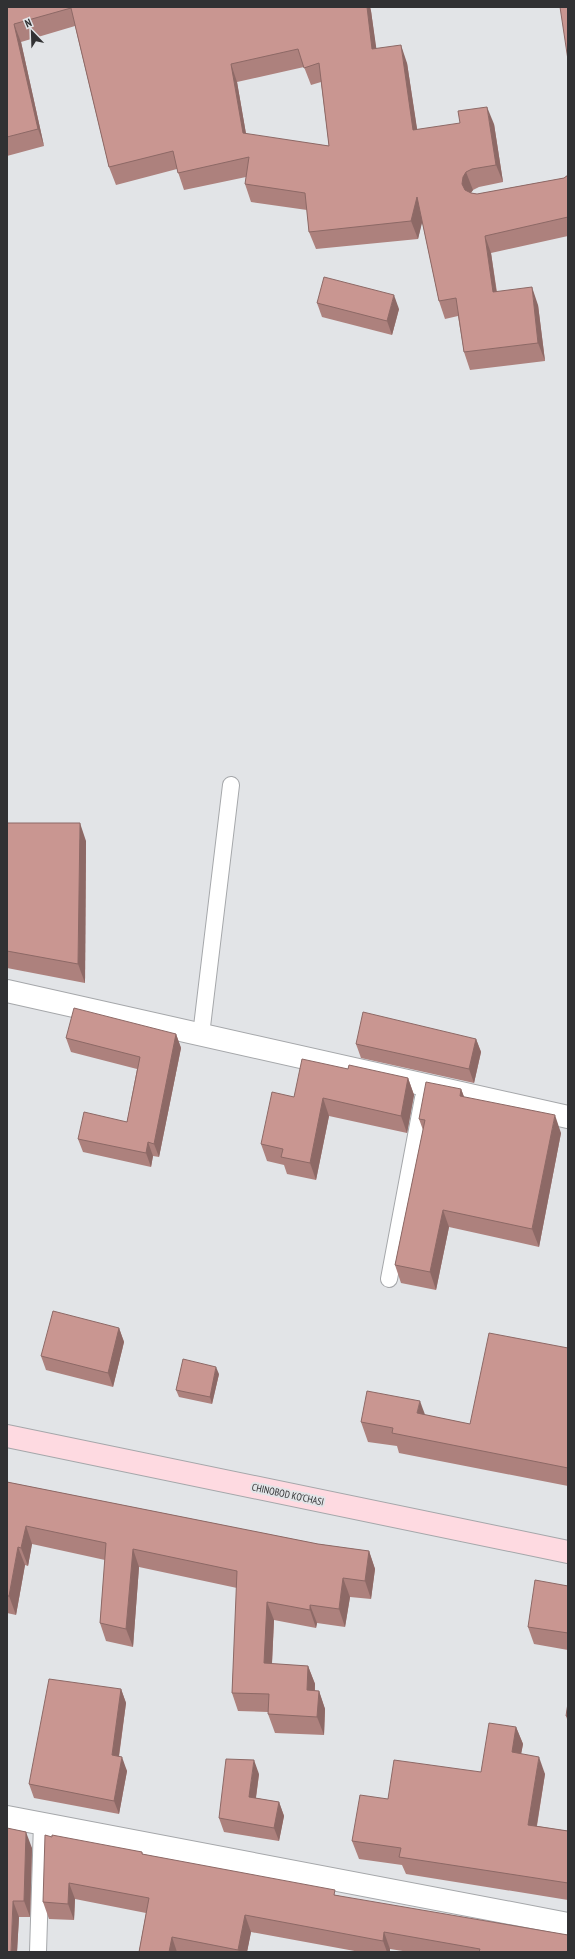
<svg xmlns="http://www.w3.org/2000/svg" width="575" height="1959" font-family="'PT Sans Narrow',sans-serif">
<rect width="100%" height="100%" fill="#e2e4e7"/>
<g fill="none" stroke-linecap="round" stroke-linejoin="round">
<g stroke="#a5a7aa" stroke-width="18">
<g id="lane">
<path d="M201 1035 231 785"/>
<path d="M389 1279 423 1098"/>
<path d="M38 1952 42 1823"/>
</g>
</g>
<g stroke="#a5a7aa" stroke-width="24">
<g id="street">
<path d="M7 991 568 1117"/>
<path d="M7 1817 568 1924"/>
</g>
</g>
<g stroke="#a5a7aa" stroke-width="24">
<path id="secondary" d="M7 1436 568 1552"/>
</g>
<use href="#lane" stroke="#fff" stroke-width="16"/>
<use href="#street" stroke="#fff" stroke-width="22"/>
<use href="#secondary" stroke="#fedae1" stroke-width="22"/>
</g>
<g fill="#ad817d" fill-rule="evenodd">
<path d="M7 7H370L371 11 376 49 407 63 417 130 494 124 503 182 479 187 473 190 471 193 477 194 564 178 568 175V236L491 253 497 292 538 305 545 361 470 370 464 352 458 316 445 319 439 301 422 221 418 239 316 249 309 232 307 210 251 202 245 184 246 177 184 190 177 169 116 185 109 167 75 26 21 42 44 146 7 156ZM304 67 311 85 321 82 329 146 246 134 237 82Z"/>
<path d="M317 303 399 309 392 335 322 317Z"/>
<path d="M7 823 86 841 85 983 7 968Z"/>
<path d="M176 1034 181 1048 159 1157 153 1156 151 1167 83 1152 78 1139 127 1122 137 1069 71 1052 66 1038Z"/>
<path d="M476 1039 481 1052 474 1083 361 1058 356 1044Z"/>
<path d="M348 1069 408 1078 414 1095 407 1133 329 1116 316 1180 287 1174 284 1165 267 1161 261 1144 294 1097Z"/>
<path d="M461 1089 464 1097 561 1133 539 1247 449 1227 436 1290 401 1283 395 1265 423 1130 419 1119Z"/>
<path d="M119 1328 124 1342 113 1387 46 1370 41 1356Z"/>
<path d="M568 1348V1486L399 1453 397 1446 368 1442 361 1422 425 1415 470 1424Z"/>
<path d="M219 1374 212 1404 179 1397 176 1390Z"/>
<path d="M7 1482 318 1544 369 1551 375 1569 371 1599 350 1597 345 1627 317 1623 316 1628 274 1620 272 1664 308 1666 315 1684V1691H319L325 1709 324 1735 275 1733 268 1714V1712L238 1711 232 1693 237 1588 139 1567 133 1647 106 1641 100 1623 105 1560 32 1544 28 1566 25 1565 16 1615 7 1613Z"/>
<path d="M568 1586V1650L534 1644 528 1627Z"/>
<path d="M121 1689 126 1703 119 1757 127 1771 119 1814 34 1798 29 1784Z"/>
<path d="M568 1703V1722L566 1716Z"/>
<path d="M516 1727 523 1744 521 1754 545 1774 537 1826 568 1831V1900L406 1874 402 1865 359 1859 352 1841 388 1799 481 1772Z"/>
<path d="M259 1774 256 1798 279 1802 284 1816 279 1841 224 1832 219 1818Z"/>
<path d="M7 1828 32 1848 30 1917H19L17 1952Z"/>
<path d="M52 1837 142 1852 143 1855 336 1895 568 1952H409L390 1949V1952H360L251 1932 247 1952H139L146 1913 75 1899 74 1920 49 1919 43 1902Z"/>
</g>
<g fill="#8d6966">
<path d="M367 7H370L371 11 379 67 372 49Z"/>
<path d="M14 24 21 42 44 146 38 129Z"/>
<path d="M401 45 407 63 420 148 413 130Z"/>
<path d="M231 64 237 82 249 151 243 133Z"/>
<path d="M487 107 494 124 503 182 496 165Z"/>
<path d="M466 172 473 190 469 195V202L462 184 463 177Z"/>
<path d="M417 197 424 215 418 239 411 221Z"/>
<path d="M485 236 491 253 499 310 493 292Z"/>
<path d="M532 287 538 305 545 361 538 343Z"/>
<path d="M394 295 399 309 392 335 387 321Z"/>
<path d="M80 823 86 841 85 983 78 964Z"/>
<path d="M176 1034 181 1048 159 1157 154 1144Z"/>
<path d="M476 1039 481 1052 474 1083 469 1069Z"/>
<path d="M408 1078 414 1095 407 1133 401 1116Z"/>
<path d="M461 1089 468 1107 460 1096Z"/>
<path d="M323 1098 329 1116 316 1180 310 1163Z"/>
<path d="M555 1115 561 1133 539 1247 532 1229Z"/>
<path d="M148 1142 153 1156 151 1167 146 1153Z"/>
<path d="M443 1210 449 1227 436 1290 430 1272Z"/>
<path d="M119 1328 124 1342 113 1387 108 1373Z"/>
<path d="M216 1367 219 1374 212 1404 210 1397Z"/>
<path d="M420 1401 427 1420 417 1413Z"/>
<path d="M26 1526 32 1544 28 1566 21 1548Z"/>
<path d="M18 1547 25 1565 16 1615 9 1596Z"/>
<path d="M133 1549 139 1567 133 1647 126 1629Z"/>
<path d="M369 1551 375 1569 371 1599 365 1581Z"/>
<path d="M343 1578 350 1597 345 1627 339 1609Z"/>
<path d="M267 1602 274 1620 271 1682 264 1663Z"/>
<path d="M310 1605 317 1623 316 1628 310 1610Z"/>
<path d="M308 1666 315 1684 314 1709 307 1690Z"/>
<path d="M121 1689 126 1703 117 1769 112 1755Z"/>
<path d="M319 1691 325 1709 324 1735 317 1717Z"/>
<path d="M516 1727 523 1744 518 1770 512 1752Z"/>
<path d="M122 1757 127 1771 119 1814 114 1801Z"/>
<path d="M539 1757 545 1774 534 1842 528 1825Z"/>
<path d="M254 1760 259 1774 254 1811 249 1797Z"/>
<path d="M279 1802 284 1816 279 1841 274 1828Z"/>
<path d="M26 1832 32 1848 30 1917 24 1901Z"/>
<path d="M69 1883 75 1899 74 1920 68 1904Z"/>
<path d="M13 1901 19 1917 17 1952H11Z"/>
<path d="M245 1915 251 1932 247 1952H239L238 1950Z"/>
<path d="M384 1932 390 1949V1952H387L383 1941Z"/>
<path d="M172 1937 177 1952H169Z"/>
</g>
<g fill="#c99691" stroke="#8d6966" fill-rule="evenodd">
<path d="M7 7H367L372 49 401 45 413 130 460 123 458 111 487 107 496 165 472 169 466 172 463 177 462 184 465 190 471 193 477 194 564 178 568 175V217L485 236 493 292 532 287 538 343 464 352 456 298 439 301 417 197 411 221 309 232 305 193 245 184 249 157 178 173 173 151 109 167 71 8 14 24 38 129 7 137ZM298 49 304 68 319 63 329 146 243 133 231 64Z"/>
<path d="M560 7H568V60Z"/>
<path d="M324 277 394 295 387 321 317 303Z"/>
<path d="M7 823H80L78 964 7 951Z"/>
<path d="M74 1008 176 1034 154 1144 148 1142 146 1153 78 1139 84 1112 127 1122 140 1057 66 1038Z"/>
<path d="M363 1012 476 1039 469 1069 356 1044Z"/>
<path d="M302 1059 348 1069 349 1065 408 1078 401 1116 323 1098 310 1163 281 1157 283 1149 261 1144 272 1092 294 1097Z"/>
<path d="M426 1082 461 1089 460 1096 555 1115 532 1229 443 1210 430 1272 395 1265 425 1120 419 1119Z"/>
<path d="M53 1311 119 1328 108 1373 41 1356Z"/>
<path d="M489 1333 568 1348V1468L392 1433 393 1428 361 1422 367 1391 420 1401 417 1413 470 1424Z"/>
<path d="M183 1359 216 1367 210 1397 176 1390Z"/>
<path d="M7 1482 318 1544 369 1551 365 1581 343 1578 339 1609 310 1605V1610L267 1602 264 1663 308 1666 307 1690 319 1691 317 1717 268 1714 269 1694 232 1693 237 1571 133 1549 126 1629 100 1623 106 1543 26 1526 21 1548 18 1547 9 1596H7Z"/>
<path d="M535 1580 568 1586V1633L528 1627Z"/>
<path d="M49 1679 121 1689 112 1755 122 1757 114 1801 29 1784Z"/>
<path d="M568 1703V1716H566Z"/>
<path d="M489 1723 516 1727 512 1752 539 1757 528 1825 568 1831V1883L399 1857 401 1848 352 1841 360 1795 388 1799 394 1760 481 1772Z"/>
<path d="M226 1759 254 1760 249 1797 279 1802 274 1828 219 1818Z"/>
<path d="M7 1828 26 1832 24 1901H13L11 1952H7Z"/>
<path d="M45 1835 52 1837V1835L142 1852V1854L335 1890 334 1895 568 1935V1952H479L480 1949 384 1932 383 1941 245 1915 238 1950 172 1937 169 1952H139L149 1898 69 1883 68 1904 43 1902Z"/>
</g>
<g text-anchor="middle" stroke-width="4" stroke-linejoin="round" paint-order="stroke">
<g font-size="10" fill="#313133" stroke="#e2e4e7">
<text transform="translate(288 1494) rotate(12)" y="4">CHINOBOD KO'CHASI</text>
</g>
</g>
<rect width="575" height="1959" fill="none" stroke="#313133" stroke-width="16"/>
<g transform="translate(32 32) rotate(337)" stroke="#e2e4e7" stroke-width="3" paint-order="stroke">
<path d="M0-3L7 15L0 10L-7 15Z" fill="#313133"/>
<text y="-6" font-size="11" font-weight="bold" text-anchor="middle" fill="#313133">N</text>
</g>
</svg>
